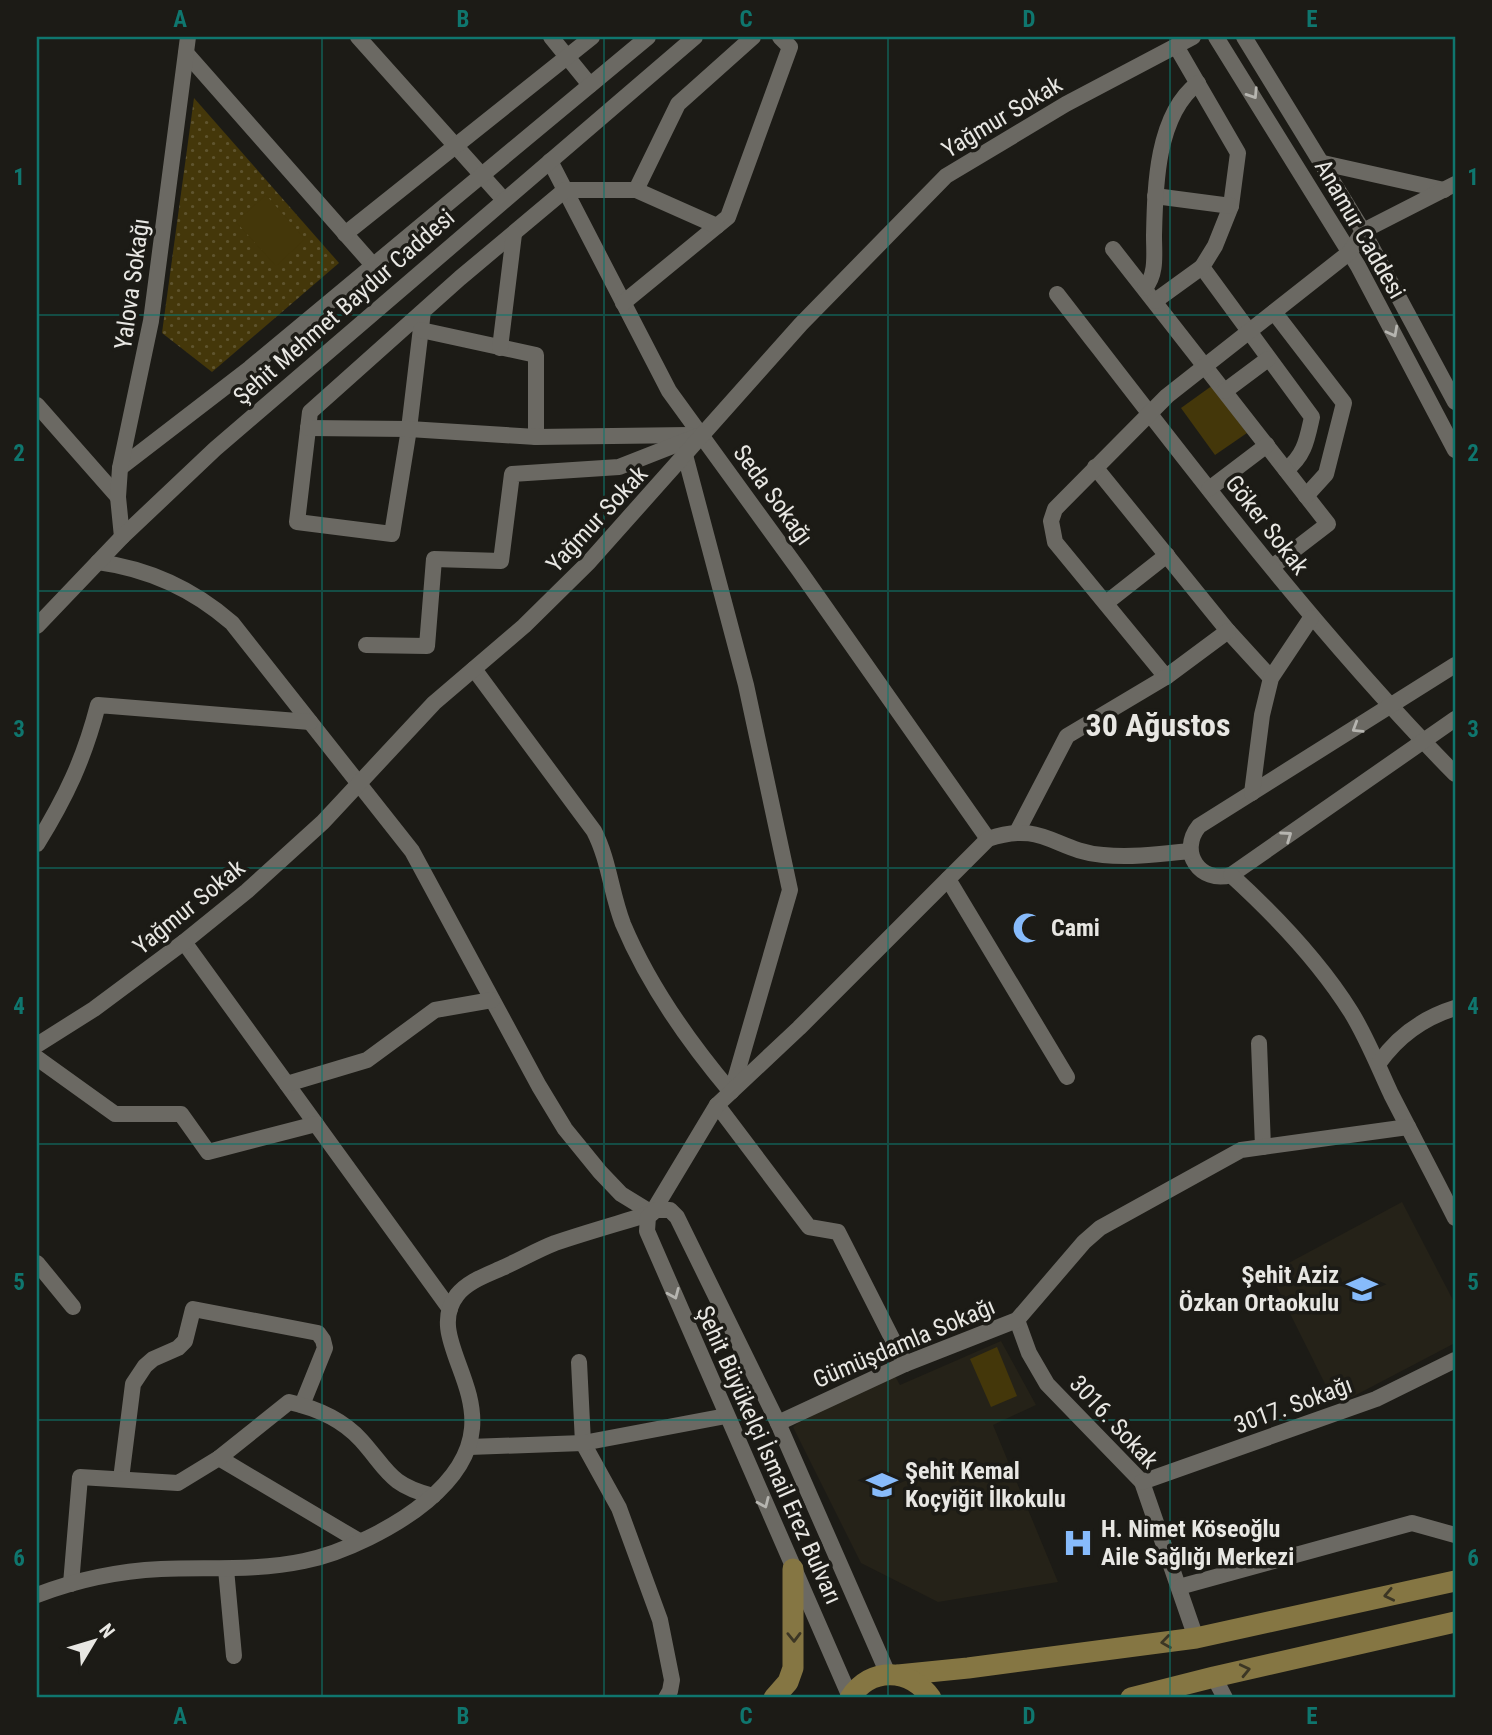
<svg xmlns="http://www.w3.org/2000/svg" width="1492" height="1735" font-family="'Roboto Condensed',sans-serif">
<defs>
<pattern id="grass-dots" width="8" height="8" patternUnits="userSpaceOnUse" patternTransform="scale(1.75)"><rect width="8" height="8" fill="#44370a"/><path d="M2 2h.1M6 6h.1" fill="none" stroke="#5f542e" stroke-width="1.8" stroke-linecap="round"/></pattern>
</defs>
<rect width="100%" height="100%" fill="#1c1b16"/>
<g fill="#252218">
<path d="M1402 1202 1455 1304V1343L1352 1397 1334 1402 1270 1273Z"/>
<path d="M1001 1341 1036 1405 993 1425 1058 1582 938 1602 861 1563 793 1427 805 1417 895 1376 900 1385Z"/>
</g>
<path fill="url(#grass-dots)" d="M194 98 339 263 212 372 162 333Z"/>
<g fill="#44370a">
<path d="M266 195 305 239 276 266 236 222Z"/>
<path d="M1213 385 1247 433 1215 455 1181 408Z"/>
<path d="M997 1347 1017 1396 991 1407 970 1359Z"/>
</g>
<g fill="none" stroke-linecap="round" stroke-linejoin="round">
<g stroke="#6b6963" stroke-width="16">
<path d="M358 37 504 200"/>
<path d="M551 37 590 85"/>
<path d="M1216 37 1358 266 1455 450"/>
<path d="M1244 37 1363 231 1455 402"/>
<path d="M1176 46 1238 153 1231 206 1215 246 1202 267 1312 417C1307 439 1305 455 1286 470"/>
<path d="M186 53 372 264"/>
<path d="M550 161 669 391 799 570 988 839"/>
<path d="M1323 163 1444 190"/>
<path d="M636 190 678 104 753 37"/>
<path d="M1155 196 1231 206"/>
<path d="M345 234 592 37"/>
<path d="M1113 249 1328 524 1272 567"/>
<path d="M1145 288C1157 274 1154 254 1154 236 1155 188 1156 115 1198 83"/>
<path d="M1057 294C1184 458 1309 625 1455 774"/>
<path d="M1155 301 1202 267"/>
<path d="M623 303 728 217 790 47 780 37"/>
<path d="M423 311 409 429 392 534 297 522 310 412 460 278 565 190H636L717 226"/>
<path d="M1274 312 1344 403 1326 474 1306 496"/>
<path d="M421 330 536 355V437"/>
<path d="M500 348 514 234"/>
<path d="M1225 391 1268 359"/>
<path d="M37 405 118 497"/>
<path d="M308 428 409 429 536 437 689 435"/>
<path d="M685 455 746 685 790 890 732 1090"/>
<path d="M1095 467 1228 631 1271 678"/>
<path d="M120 468 250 368 648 37"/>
<path d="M1209 489 1267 445"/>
<path d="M122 537 118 497 120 468 151 321 188 37"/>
<path d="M98 562C150 569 193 589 232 623L412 851 539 1086 565 1129 600 1172 621 1194 652 1213"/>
<path d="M1106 603 1167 555"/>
<path d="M37 626 122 537 215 449 695 37"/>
<path d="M1228 631 1166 677 1055 542 1051 521 1055 509 1167 396 1350 252 1363 231 1455 184"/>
<path d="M366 645 427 646 434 559 501 561 512 474 619 467 698 436"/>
<path d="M1455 665 1199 826C1178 852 1200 884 1231 875L1455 719"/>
<path d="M474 669 594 831C609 860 611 893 623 924 649 986 688 1041 731 1092"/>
<path d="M1252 793 1262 715 1271 678 1311 618"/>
<path d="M1017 832 1067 736 1166 677"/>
<path d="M37 844C66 797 84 759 98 705L310 722"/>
<path d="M1231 875C1276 916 1319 961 1351 1012 1367 1038 1378 1066 1391 1094 1412 1135 1434 1176 1455 1218"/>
<path d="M948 879 1067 1077"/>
<path d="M184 942 450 1309"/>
<path d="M1259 1043 1263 1147"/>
<path d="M37 1045 94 1009 184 942 247 891 323 822 434 703 524 626 589 562 801 324 946 176 1066 104 1193 37"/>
<path d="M37 1058 115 1114H181L208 1152 316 1124"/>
<path d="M1379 1063C1398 1036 1423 1018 1455 1008"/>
<path d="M287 1084 367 1060 435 1010 492 1000"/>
<path d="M717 1105 809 1227 838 1232 905 1364"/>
<path d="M37 1263 73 1307"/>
<path d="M1017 1320 1029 1353 1047 1384 1142 1482 1196 1638"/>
<path d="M579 1362 583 1443 619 1508 660 1620 672 1680 670 1691 666 1698"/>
<path d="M778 1423 905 1364 1017 1320 1084 1242 1100 1228 1241 1150 1408 1127"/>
<path d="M469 1447 583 1443 726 1416"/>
<path d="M219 1458 359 1541"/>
<path d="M121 1479 133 1384 145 1366 153 1359 178 1348 185 1341 193 1309 318 1333 323 1340 325 1348 302 1405"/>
<path d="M1142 1482 1376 1399 1455 1360"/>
<path d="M226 1569 234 1656"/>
<path d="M71 1584 80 1477 178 1483 219 1458 289 1402C316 1408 342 1419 361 1440 388 1470 389 1485 433 1496"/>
<path d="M1179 1587 1412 1523 1455 1535"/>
<path d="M37 1595C76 1580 119 1571 161 1569 208 1567 257 1571 304 1561 344 1553 396 1527 427 1501 532 1414 416 1348 457 1295 468 1281 487 1275 502 1268 520 1260 537 1250 555 1243 587 1232 620 1223 652 1213L717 1105 799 1028 988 839C1043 820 1055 851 1103 855 1131 858 1161 854 1190 851"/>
<path d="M1214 1677 1225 1698"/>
<path d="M850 1697 647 1231 648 1217 656 1210H670L677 1217 778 1423 888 1674"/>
</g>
<g stroke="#857643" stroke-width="21">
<path d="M898 1675 968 1668 1196 1638 1455 1581"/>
<path d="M774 1698 788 1682 793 1668V1569"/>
<path d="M850 1698C871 1666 910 1668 931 1698"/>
<path d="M1131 1698 1214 1677 1455 1622"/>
</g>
</g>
<defs><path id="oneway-chevron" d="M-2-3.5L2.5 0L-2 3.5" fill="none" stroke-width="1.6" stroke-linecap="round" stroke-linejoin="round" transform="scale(1.75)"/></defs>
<g stroke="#b6b5b0">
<use href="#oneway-chevron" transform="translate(1253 94) rotate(57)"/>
<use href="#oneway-chevron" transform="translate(1393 332) rotate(62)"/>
<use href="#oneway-chevron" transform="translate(1357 728) rotate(148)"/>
<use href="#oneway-chevron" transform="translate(1287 836) rotate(-35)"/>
<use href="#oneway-chevron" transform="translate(674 1294) rotate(67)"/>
<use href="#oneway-chevron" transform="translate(764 1503) rotate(66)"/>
</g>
<g stroke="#3c3624">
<use href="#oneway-chevron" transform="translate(1389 1595) rotate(168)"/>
<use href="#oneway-chevron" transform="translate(794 1637) rotate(89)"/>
<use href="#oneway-chevron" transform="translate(1166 1642) rotate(172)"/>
<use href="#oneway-chevron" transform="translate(1245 1670) rotate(-13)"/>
</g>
<path fill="none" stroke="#0f766e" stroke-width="2" stroke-opacity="0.55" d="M322 37V1698M604 37V1698M888 37V1698M1170 37V1698M37 315H1455M37 591H1455M37 868H1455M37 1144H1455M37 1420H1455"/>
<defs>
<g id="mosque-bare" transform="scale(2.415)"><path d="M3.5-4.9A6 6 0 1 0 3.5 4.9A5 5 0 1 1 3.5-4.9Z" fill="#87bbfb" stroke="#1c1b16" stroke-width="2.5" paint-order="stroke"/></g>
<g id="school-bare" transform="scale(2.415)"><path d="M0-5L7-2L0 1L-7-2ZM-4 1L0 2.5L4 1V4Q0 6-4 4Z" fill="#87bbfb" stroke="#1c1b16" stroke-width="2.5" paint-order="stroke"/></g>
<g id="hospital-bare" transform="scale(2.415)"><path d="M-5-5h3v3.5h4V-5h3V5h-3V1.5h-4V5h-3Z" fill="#87bbfb" stroke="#1c1b16" stroke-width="2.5" paint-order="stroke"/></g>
</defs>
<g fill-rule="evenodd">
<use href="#mosque-bare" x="1028" y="928"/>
<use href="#school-bare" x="1362" y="1289"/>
<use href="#school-bare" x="882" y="1485"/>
<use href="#hospital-bare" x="1078" y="1543"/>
</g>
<g text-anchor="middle" stroke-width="7" stroke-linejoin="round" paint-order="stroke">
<g font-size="24" fill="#e8e7e3" stroke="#1c1b16">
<text transform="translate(1002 117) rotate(-31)" y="8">Yağmur Sokak</text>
<text transform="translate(1360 229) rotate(60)" y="8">Anamur Caddesi</text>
<text transform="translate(132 284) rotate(-82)" y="8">Yalova Sokağı</text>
<text transform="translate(344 307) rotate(-41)" y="8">Şehit Mehmet Baydur Caddesi</text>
<text transform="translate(773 495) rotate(54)" y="8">Seda Sokağı</text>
<text transform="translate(597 519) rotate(-47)" y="8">Yağmur Sokak</text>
<text transform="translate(1267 525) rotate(52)" y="8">Göker Sokak</text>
<text transform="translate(189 907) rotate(-39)" y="8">Yağmur Sokak</text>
<text transform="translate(904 1343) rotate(-23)" y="8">Gümüşdamla Sokağı</text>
<text transform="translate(1293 1405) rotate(-20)" y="8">3017. Sokağı</text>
<text transform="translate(1114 1422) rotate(47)" y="8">3016. Sokak</text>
<text transform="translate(769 1455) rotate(66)" y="8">Şehit Büyükelçi İsmail Erez Bulvarı</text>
</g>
<g font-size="24" font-weight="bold" fill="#e8e7e3" stroke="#1c1b16" text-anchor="start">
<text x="1051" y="936">Cami</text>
<text x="1339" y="1283" text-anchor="end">Şehit Aziz<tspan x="1339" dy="28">Özkan Ortaokulu</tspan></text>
<text x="905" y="1479">Şehit Kemal<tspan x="905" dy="28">Koçyiğit İlkokulu</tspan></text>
<text x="1101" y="1537">H. Nimet Köseoğlu<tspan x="1101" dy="28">Aile Sağlığı Merkezi</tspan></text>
</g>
<g font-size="32" font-weight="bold" fill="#e8e7e3" stroke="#1c1b16">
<text x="1158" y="736">30 Ağustos</text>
</g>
</g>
<rect width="1492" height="1735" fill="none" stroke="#1c1b16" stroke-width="77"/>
<g transform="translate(94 1641) rotate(52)" stroke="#1c1b16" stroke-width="5" paint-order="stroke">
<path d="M0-5L12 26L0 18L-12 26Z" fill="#e8e7e3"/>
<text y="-10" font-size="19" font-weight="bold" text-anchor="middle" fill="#e8e7e3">N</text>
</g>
<rect x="38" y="38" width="1416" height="1658" fill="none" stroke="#0f766e" stroke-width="2.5"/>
<g font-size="23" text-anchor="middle" font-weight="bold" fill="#0f766e">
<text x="180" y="27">A</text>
<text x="463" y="27">B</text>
<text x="746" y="27">C</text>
<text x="1029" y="27">D</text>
<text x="1312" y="27">E</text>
<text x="19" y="185">1</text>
<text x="1473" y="185">1</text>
<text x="19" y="461">2</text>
<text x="1473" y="461">2</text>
<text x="19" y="737">3</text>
<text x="1473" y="737">3</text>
<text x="19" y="1014">4</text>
<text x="1473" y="1014">4</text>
<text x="19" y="1290">5</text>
<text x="1473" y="1290">5</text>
<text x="19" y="1566">6</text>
<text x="1473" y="1566">6</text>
<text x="180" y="1724">A</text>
<text x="463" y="1724">B</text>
<text x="746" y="1724">C</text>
<text x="1029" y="1724">D</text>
<text x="1312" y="1724">E</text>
</g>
</svg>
